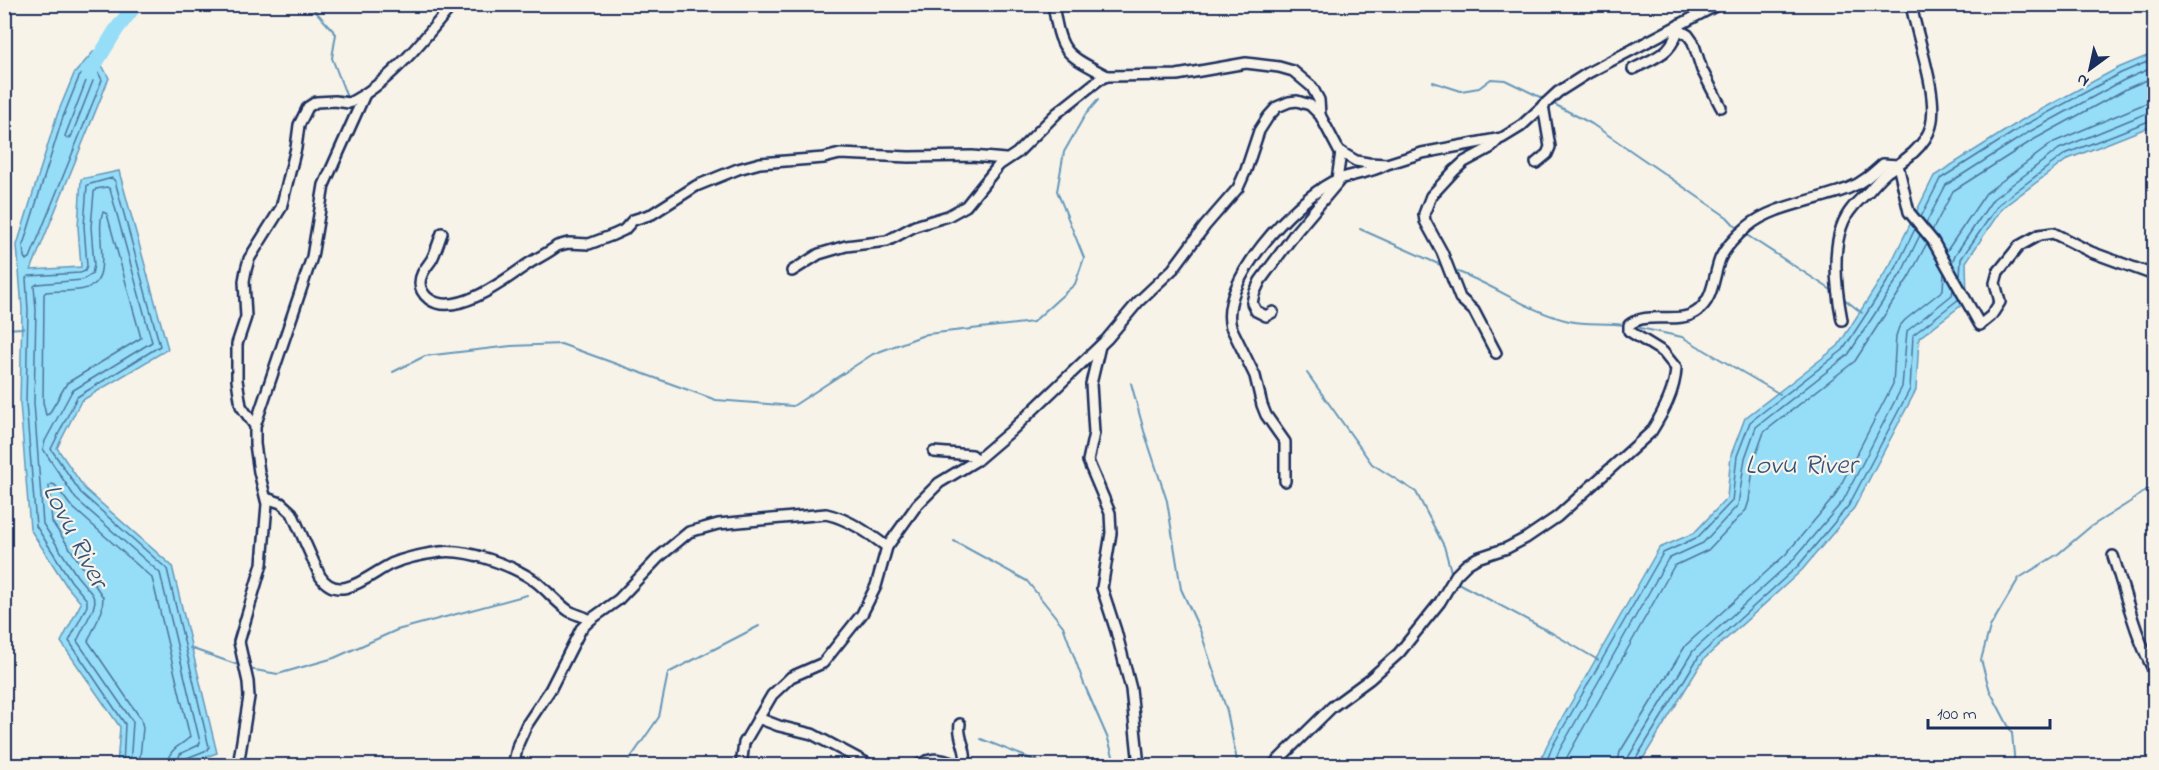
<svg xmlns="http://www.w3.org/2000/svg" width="2159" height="770" font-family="'Indie Flower',sans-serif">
<rect width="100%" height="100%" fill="#f7f3e8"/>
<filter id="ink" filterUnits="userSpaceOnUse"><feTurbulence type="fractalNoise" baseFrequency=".0167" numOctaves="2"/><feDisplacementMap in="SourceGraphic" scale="12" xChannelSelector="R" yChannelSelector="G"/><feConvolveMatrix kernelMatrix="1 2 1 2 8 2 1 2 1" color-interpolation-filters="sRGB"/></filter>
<g filter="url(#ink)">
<g fill="#96ddf8" stroke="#6597ba" stroke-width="1.5">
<path d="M94 51 109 78 31 270 81 267 78 227 81 179 119 171 168 349 81 401 57 448 85 489 172 566 217 753 183 765H117L120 727 61 642 81 603 66 585 30 529 20 403 22 309 17 245 57 115 74 74Z"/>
<path d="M2154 53V125L2068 159 2002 208 1966 262 1967 301 1919 338 1916 390 1854 508 1802 570 1704 659 1639 765 1538 766 1547 745 1659 548 1694 533 1727 498 1731 455 1745 418 1838 346 1890 265 1934 176 2022 120 2118 68Z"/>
</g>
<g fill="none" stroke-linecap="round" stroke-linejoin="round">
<g stroke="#4c759c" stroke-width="1.5">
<path d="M91 65 95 66 102 80 30 258 26 260 24 257 23 245 63 117 79 77Z"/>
<path d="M89 78H92L93 81 71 137 67 139 65 136 86 81Z"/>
<path d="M103 212 107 214 141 338 67 383 49 414 46 415 43 402 44 294 46 292C95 289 105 294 101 240 101 231 99 220 103 212Z"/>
<path d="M1921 217 1940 179 2025 125 2121 73 2154 59"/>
<path d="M1926 223 1946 185 2029 132 2124 80 2154 67"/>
<path d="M1932 231 1953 191 2033 140 2128 88 2154 77"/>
<path d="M1946 252 1986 193 2054 142 2144 104 2154 103"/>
<path d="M1952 263 1955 255 1993 199 2059 149 2147 113 2154 112"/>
<path d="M1960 277 1961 259 1999 204 2065 154 2154 119"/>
<path d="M123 766 125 724 69 641 87 606V600L71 581 36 526 26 403 28 310 26 278 29 276 80 273 85 271 87 266 84 226 87 185 112 178 115 181 160 346 77 397 51 449 81 493 167 569 209 747 207 750 187 758 184 766"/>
<path d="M130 766 133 722 77 641 93 609 95 601 92 594 77 576 43 524 34 403 36 310 34 286 37 284 82 280 92 274 94 265 91 227 94 192 96 189 107 187 110 189 152 342 72 391 45 441 43 449 76 499 160 573 200 742 199 745 180 754 176 766"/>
<path d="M139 766 143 728 141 719 88 641 102 611 103 597 52 522 49 486 52 484 55 485 70 505 152 578 190 737C180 747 168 748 167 766"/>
<path d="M1545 766 1552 747 1663 553 1698 537 1732 501 1737 456 1750 422 1843 350 1896 268 1915 229"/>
<path d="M1553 766 1559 751 1668 559 1703 543 1738 505 1745 458 1756 427 1848 355 1902 272 1920 235"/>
<path d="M1562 766 1674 566 1708 550 1746 510 1749 501 1754 460 1764 432 1855 361 1909 277 1927 243"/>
<path d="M1617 766 1620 752 1686 645 1786 554 1835 496 1893 384 1896 336 1899 327 1905 320 1943 290 1944 272"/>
<path d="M1627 766 1629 756 1693 651 1792 561 1843 501 1902 387 1907 331 1952 295 1953 289"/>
<path d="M1634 766 1635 760 1699 656 1798 566 1849 505 1910 389 1913 335 1959 299"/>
</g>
<g stroke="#6597ba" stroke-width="2">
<path d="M309 4 336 34 332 58 348 100"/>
<path d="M1433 82 1461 91 1479 88 1491 79 1505 80 1544 99"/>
<path d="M1552 103 1592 124 1727 217 1738 229"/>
<path d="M1360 229 1445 267"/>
<path d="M1745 234 1836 293"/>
<path d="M1453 270C1493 284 1527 311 1569 321 1587 325 1606 322 1625 325"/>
<path d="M1843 298 1862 313"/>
<path d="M1640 328 1682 337 1780 394"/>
<path d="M4 329 23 328"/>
<path d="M393 372 425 356 511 346 561 344 716 400 793 406 873 354 927 334 1033 322 1075 284 1084 258 1057 191 1064 152 1085 115 1098 100"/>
<path d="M1307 373 1372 464 1416 492 1444 546 1452 575"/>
<path d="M1131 383 1144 431 1167 501 1181 589 1200 630 1227 711 1238 766"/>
<path d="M954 541 1027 581 1063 626 1084 684 1108 739 1116 766"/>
<path d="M1456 582 1552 633 1598 660"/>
<path d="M190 648 241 666"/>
<path d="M249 669 278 674 334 658 397 630 527 595"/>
<path d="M981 739 1049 766"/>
<path d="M625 766 659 717 668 673 759 626"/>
<path d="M2015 766 2012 733 1990 691 1981 660 1990 627 2019 578 2058 554 2090 527 2130 502 2154 484"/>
</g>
<path stroke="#96ddf8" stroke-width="15" d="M89 74 116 30 136 4"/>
<g stroke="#1b2f5e" stroke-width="14">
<g id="street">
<path d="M1053 4C1061 54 1064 53 1107 76"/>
<path d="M1678 29 1688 35 1693 42 1702 70 1721 107"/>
<path d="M1633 69C1660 55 1672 54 1680 24"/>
<path d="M1536 163 1547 154 1550 147 1543 105"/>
<path d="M1898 165 1909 212 1933 241 1980 325 1991 316 2000 302 1995 283 1998 272 2019 246 2039 235 2053 233 2091 252 2154 275"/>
<path d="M1337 180 1341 152"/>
<path d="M442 233C439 241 436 251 432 259 427 267 420 273 420 283 420 290 424 295 429 299 455 318 504 281 525 266 535 259 547 254 557 246L568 243 589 244 613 235 624 230 633 220 652 214 696 186 738 169 760 163 824 158 840 154 909 157 972 156 1005 159"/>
<path d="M792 271 819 254 846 246 887 241 915 226 948 216 966 206 999 165 1017 153 1057 113 1100 79 1107 76 1177 75 1246 63 1279 67 1293 71 1312 87 1319 100 1320 115"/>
<path d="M1273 312 1266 316 1256 311 1252 303 1254 294 1260 281 1296 232 1339 181"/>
<path d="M1842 320C1836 289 1830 239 1849 212 1854 205 1861 198 1868 192 1874 185 1880 178 1887 172 1904 161 1925 147 1931 126 1939 94 1917 39 1911 4"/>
<path d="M1100 346 1091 384 1094 433 1088 461 1110 513 1111 533 1102 588 1116 631 1131 689 1139 766"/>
<path d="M1496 353 1474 311 1460 298 1442 252 1425 221 1424 214 1431 196 1454 171 1464 162 1490 148 1499 139"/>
<path d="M255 426 312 257 324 185 365 94"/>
<path d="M934 452 972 455 977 460"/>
<path d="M1285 481V442L1266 415 1262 405 1255 376 1231 327C1218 282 1294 202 1332 182 1348 174 1368 174 1385 165"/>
<path d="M266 498 281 503 292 513 320 576C339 605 370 574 391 564 405 558 425 554 440 552 468 549 512 565 535 581 547 590 557 603 569 611 576 615 584 616 590 620"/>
<path d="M2113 556C2126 595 2135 635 2154 671"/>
<path d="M758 718 779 726 812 734 872 766"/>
<path d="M238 766 249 697 248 682 239 642 262 564 267 504 259 472 255 444V426L241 406 237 380V344L246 317 244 281 246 270 249 259 281 208 296 148 299 125 308 107 316 102 335 101 349 103C390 83 424 39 453 4"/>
<path d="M513 766 518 744 526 726 550 690 581 629 590 620 618 600 659 557 689 532 718 524 826 514C849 519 870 534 887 547"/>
<path d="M741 766 744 743 772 695 791 677 823 663 862 614 876 586 887 547 917 505 939 483 977 460 1011 431 1107 339 1138 302 1173 269 1205 226 1238 188 1246 170 1259 131 1268 117 1277 107 1289 102 1297 101 1310 105 1320 115 1339 151 1356 161 1368 163 1387 164 1422 153 1502 138 1520 127 1558 92 1588 73 1719 4"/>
<path d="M917 766C936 754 941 761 961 765L965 762C968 750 957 737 960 724"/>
<path d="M1272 766 1332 707 1370 679 1399 653 1440 602 1456 575 1467 564 1477 558 1507 548 1526 538 1557 517 1651 432C1663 413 1675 391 1676 368L1663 352 1629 331V325C1648 310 1676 325 1696 312 1714 300 1713 277 1720 259 1725 248 1737 235 1747 227 1772 205 1818 201 1849 188 1862 183 1872 174 1883 164L1898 165"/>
</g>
</g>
<use href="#street" stroke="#f7f3e8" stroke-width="9"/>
</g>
</g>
<g text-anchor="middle" stroke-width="4.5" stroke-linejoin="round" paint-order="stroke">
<g font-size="28" font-style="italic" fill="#34527d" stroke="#f7f3e8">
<text x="1801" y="473">Lovu River</text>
<text transform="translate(77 535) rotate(63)" y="10">Lovu River</text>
</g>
</g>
<rect width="2159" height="770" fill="none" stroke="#f7f3e8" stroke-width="24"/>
<rect x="12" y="12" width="2135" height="746" fill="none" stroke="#1b2f5e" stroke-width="2" filter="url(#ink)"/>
<g transform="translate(2090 69) rotate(213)" stroke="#f7f3e8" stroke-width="4.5" paint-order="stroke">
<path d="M0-4.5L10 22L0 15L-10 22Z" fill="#1b2f5e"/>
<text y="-9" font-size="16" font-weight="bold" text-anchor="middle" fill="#1b2f5e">N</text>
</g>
<path d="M1928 719v9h122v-9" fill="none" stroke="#1b2f5e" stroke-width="3"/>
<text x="1937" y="719" font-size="18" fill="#1b2f5e" stroke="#f7f3e8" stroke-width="4.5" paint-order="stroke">100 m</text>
</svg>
